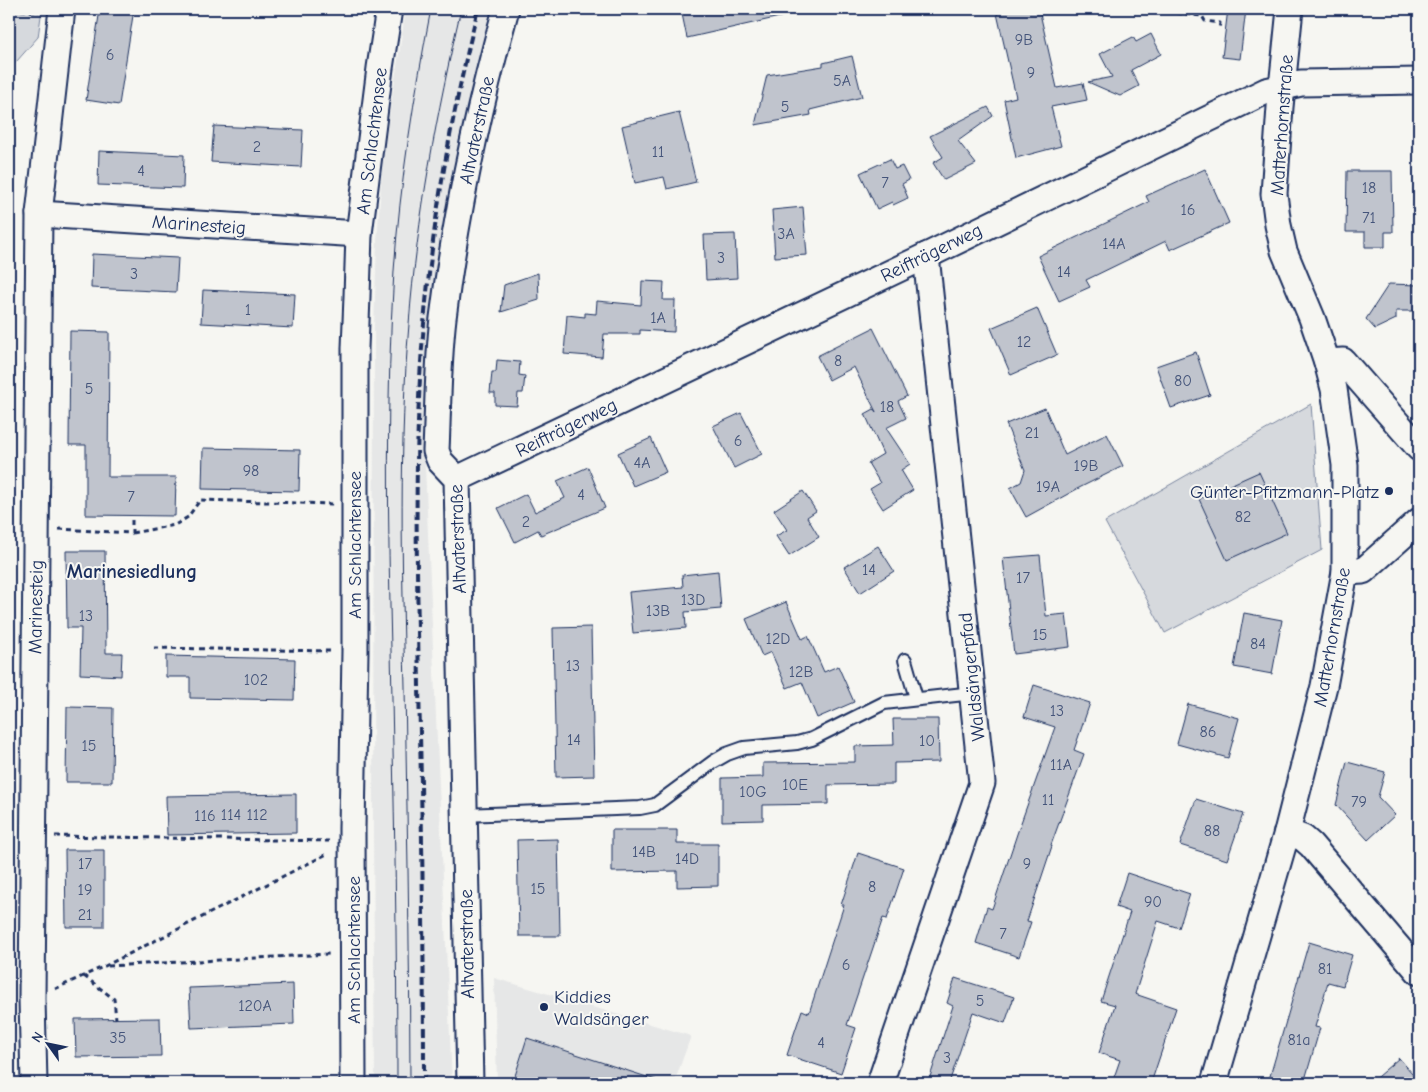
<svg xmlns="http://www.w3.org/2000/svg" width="1428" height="1092" font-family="'Comic Neue',sans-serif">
<rect width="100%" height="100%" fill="#f6f6f2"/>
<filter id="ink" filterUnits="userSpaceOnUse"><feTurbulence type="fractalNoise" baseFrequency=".02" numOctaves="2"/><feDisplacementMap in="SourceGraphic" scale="10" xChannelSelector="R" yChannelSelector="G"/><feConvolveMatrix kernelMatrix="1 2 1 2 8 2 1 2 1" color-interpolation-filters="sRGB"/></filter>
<g filter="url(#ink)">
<g fill="#e6e7e7">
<path d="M406 9H496L433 319 425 465 452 1083H375L373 833 374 327 377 241 383 155Z"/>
<path d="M494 978 691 1036 674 1083H497Z"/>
</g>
<g fill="#d6d9dd" stroke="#78849e">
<path d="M9 9H42L38 37 9 70Z"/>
<path d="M1311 404 1322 550 1165 633 1105 522Z"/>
</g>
<g fill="#c0c4cd" stroke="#1b2f5e">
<path d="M100 9H134L119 105 86 100Z"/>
<path d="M681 9H783L784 16 687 38Z"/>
<path d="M996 9H1039L1057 88 1083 83 1087 100 1051 107 1061 146 1016 158 1004 100 1016 97Z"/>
<path d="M1228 9H1246L1240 59 1222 57Z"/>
<path d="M1151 34 1161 54 1131 70 1139 86 1120 96 1088 82 1112 77 1100 54 1133 37 1136 42Z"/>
<path d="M852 56 862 97 810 110 811 115 755 125 767 75 823 66V63Z"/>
<path d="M988 107 993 116 958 141 976 164 944 180 933 163 943 157 930 136Z"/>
<path d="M679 112 696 182 667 189 664 177 635 183 622 126Z"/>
<path d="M214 126 303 130 301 167 211 162Z"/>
<path d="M99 151 184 155 183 188 98 185Z"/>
<path d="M890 159 895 169 902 166 909 180 902 184 908 198 893 205 892 202 877 209 860 173Z"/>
<path d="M1205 169 1229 223 1170 250 1166 241 1086 280 1090 287 1059 301 1038 256 1149 202 1146 196Z"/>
<path d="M1347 171H1392L1393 232H1385V247H1365V232H1346Z"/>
<path d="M803 207 807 255 775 257 772 210Z"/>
<path d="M735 234 737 278 706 280 704 235Z"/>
<path d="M92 254 178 258 176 292 91 288Z"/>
<path d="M538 273 539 300 501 312 504 285Z"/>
<path d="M642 281 664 282 663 300H675L674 332 640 330V334H604L602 357 564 354 567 315 585 317V313L596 314 597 301 641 305Z"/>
<path d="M1389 284 1419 285V311H1396V319L1375 329 1366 319Z"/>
<path d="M203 290 295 294 293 328 201 323Z"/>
<path d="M1037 308 1057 355 1011 375 991 328Z"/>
<path d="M873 328 907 396 898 401 906 418 886 428 910 464 901 470 913 490 883 509 870 489 880 483 868 463 883 454 865 414 874 409 876 412 854 367 829 380 817 356Z"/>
<path d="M70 331 109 332 108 477H176L175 516 86 515V445H69Z"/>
<path d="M1196 352 1210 395 1171 408 1156 366Z"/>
<path d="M497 360 520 362 519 375 525 376 523 393H518L517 406 495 405V393H490L492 372H496Z"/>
<path d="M1045 408 1065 455 1107 434 1123 466 1077 489 1026 517 1010 488 1021 482 1025 470 1006 424Z"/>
<path d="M741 413 762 454 734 468 713 426Z"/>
<path d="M651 438 666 472 633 486 618 453Z"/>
<path d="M203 448 300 450 299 491 202 489Z"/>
<path d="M588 467 605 508 541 535 538 530 515 542 498 508 526 494 535 512 565 498 557 481Z"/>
<path d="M1259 472 1287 533 1227 560 1199 499Z"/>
<path d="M803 491 816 511 807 517 819 537 789 556 776 536 787 530 774 510Z"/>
<path d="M878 546 894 571 860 593 844 567Z"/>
<path d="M66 551H105L106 653H122L121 676 80 674 81 628H67Z"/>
<path d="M1040 555 1046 616 1066 614 1070 647 1014 654 1003 558Z"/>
<path d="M718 571 721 609 685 612 686 628 633 633 629 592 683 587 682 575Z"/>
<path d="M786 602 802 639 808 636 824 672 838 666 854 702 817 718 802 682 787 688 771 652 762 656 746 619Z"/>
<path d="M1244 613 1282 620 1272 674 1234 667Z"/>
<path d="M591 627 594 776 556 777 553 628Z"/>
<path d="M166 656 295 659 294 700 190 698V677H166Z"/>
<path d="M1034 685 1090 703 1074 750 1084 754 1051 845 1052 846 1027 921 1031 922 1019 957 976 943 987 907 992 909 1017 834 1055 727 1024 717Z"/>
<path d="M1188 704 1239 718 1228 758 1177 744Z"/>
<path d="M67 707 113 708 112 782H66Z"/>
<path d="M893 719H938L939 762 894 763V784L828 785V804L763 805V820L722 821V778L763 777V763L855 762V746L894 745Z"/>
<path d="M1347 762 1385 772 1378 797 1395 815 1368 840 1336 805Z"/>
<path d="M296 794V833L167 835 166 796Z"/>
<path d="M1196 799 1243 814 1227 860 1180 845Z"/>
<path d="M612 830H677V844H718V886L677 887V871L612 872Z"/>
<path d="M558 839 560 936H519L517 840Z"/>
<path d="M65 850H104V927H66Z"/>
<path d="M858 853 904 868 887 919 883 918 847 1025 856 1028 841 1073 787 1055 802 1010 809 1013 844 905H841Z"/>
<path d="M1127 873 1190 894 1179 928 1158 921 1135 994 1176 1008 1151 1083H1112L1120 1060 1099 1053 1115 1005 1101 1001 1130 912 1116 907Z"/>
<path d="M1309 942 1352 955 1343 986 1328 982 1315 1027 1320 1028 1304 1083H1268Z"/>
<path d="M955 978 1014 997 1005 1023 973 1012 949 1083H928L953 1006 947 1003Z"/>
<path d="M293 984 294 1024 191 1028 189 988Z"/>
<path d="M160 1018 161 1056 76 1057 75 1019Z"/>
<path d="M527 1038 656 1080 655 1083H526L514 1079Z"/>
<path d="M1399 1058 1419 1081V1083H1370Z"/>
</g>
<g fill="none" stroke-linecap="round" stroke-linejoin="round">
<g stroke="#1b2f5e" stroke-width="16">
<g id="service">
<path d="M905 660 916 698"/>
<path d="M463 815 640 808 655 805 713 762 727 754 744 748 797 743 812 739 884 703 973 693"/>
</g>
</g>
<g stroke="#1b2f5e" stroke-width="29">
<g id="minor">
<path d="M39 214 359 234"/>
<path d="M1327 362 1343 361 1419 448"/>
<path d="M457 479 926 256 1266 91 1301 83 1419 81"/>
<path d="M1345 572 1363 571 1419 521"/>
<path d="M1287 832 1303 838 1311 845 1419 972"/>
<path d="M34 1083 32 999 39 214 62 9"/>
<path d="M353 1083 352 829 355 651V348L357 296 359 234 380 68 389 9"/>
<path d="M470 1083 457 479 440 461 436 451C438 407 438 360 443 318 456 213 478 110 506 9"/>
<path d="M880 1083 982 783 926 256"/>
<path d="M1214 1083 1287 832 1324 686 1345 572V465L1334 389 1327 362 1312 318 1284 251 1278 225 1274 194 1280 107 1290 9"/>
</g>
</g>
<g stroke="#1b2f5e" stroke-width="3" stroke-dasharray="5 4" stroke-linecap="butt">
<path d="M12 9 39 12"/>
<path d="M1141 9 1202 16 1205 21 1220 23 1219 29"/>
<path d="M59 529 132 533V516"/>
<path d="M132 533 175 525 188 517 200 500 333 504"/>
<path d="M154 648 332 651"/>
<path d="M55 836 329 841"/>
<path d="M108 966 329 954"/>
<path d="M84 976 114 999 116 1019"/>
<path d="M55 989 105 966 329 853"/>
</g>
<use href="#service" stroke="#f6f6f2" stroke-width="12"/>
<use href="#minor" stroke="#f6f6f2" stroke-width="25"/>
<g stroke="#1b2f5e" stroke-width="1">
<path d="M397 1083C397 939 394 795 391 650 388 524 386 397 394 271 400 183 414 96 431 9"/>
<path d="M410 1083C410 951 407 819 405 687 402 566 399 445 409 324 417 218 437 112 461 9"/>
</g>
<path stroke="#1b2f5e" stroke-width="4" stroke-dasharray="8 4" stroke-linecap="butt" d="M424 1083C424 951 422 819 419 687 417 566 413 445 424 324 433 218 452 112 478 9"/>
</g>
</g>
<g fill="#1b2f5e" stroke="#f6f6f2" stroke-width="2">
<circle cx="1389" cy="491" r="5"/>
<circle cx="544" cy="1007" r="5"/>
</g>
<g text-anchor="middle" stroke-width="4" stroke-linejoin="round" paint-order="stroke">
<g font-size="16" fill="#44547a">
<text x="1024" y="45">9B</text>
<text x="110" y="60">6</text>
<text x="1031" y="78">9</text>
<text x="842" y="86">5A</text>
<text x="785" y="112">5</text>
<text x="257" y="152">2</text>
<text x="658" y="157">11</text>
<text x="141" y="176">4</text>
<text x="885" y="188">7</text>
<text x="1369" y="193">18</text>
<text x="1188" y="215">16</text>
<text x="1369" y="223">71</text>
<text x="786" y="239">3A</text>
<text x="1114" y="249">14A</text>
<text x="721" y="263">3</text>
<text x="1064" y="277">14</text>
<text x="134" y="279">3</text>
<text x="248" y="315">1</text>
<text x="658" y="323">1A</text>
<text x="1024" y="347">12</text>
<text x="838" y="366">8</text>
<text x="1183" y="386">80</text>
<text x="89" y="394">5</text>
<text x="887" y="412">18</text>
<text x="1032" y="438">21</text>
<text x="738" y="446">6</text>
<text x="642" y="468">4A</text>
<text x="1086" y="471">19B</text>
<text x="251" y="476">98</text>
<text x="1048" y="492">19A</text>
<text x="581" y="500">4</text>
<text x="131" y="502">7</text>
<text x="1243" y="522">82</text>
<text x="526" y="527">2</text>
<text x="869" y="575">14</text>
<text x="1023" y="583">17</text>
<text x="693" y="605">13D</text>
<text x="658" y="616">13B</text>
<text x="86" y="621">13</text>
<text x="1040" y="640">15</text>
<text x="778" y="644">12D</text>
<text x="1258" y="649">84</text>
<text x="573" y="671">13</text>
<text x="801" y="677">12B</text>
<text x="256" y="685">102</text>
<text x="1057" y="716">13</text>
<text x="1208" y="737">86</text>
<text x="574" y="745">14</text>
<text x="927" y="746">10</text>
<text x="89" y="751">15</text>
<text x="1061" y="770">11A</text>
<text x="795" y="790">10E</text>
<text x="753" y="797">10G</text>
<text x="1048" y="805">11</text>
<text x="1359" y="807">79</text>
<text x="231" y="820">114</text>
<text x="257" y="820">112</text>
<text x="205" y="821">116</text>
<text x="1212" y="836">88</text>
<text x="644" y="857">14B</text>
<text x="687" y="864">14D</text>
<text x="85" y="869">17</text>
<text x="1027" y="869">9</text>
<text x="872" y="892">8</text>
<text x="538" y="894">15</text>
<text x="85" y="895">19</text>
<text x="1153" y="907">90</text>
<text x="85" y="920">21</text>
<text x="1003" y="939">7</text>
<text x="846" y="970">6</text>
<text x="1325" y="974">81</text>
<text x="980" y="1006">5</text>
<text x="255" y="1011">120A</text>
<text x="118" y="1043">35</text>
<text x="1299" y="1045">81a</text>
<text x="821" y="1048">4</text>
<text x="947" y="1063">3</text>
</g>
<g font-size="19" fill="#1b2f5e" stroke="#f6f6f2">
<text transform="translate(1281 125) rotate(-86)" y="7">Matterhornstraße</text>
<text transform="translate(476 130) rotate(-78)" y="7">Altvaterstraße</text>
<text transform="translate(371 141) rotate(-83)" y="7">Am Schlachtensee</text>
<text transform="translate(199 224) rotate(4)" y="7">Marinesteig</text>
<text transform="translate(931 252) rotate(-26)" y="7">Reifträgerweg</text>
<text transform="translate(566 427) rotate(-26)" y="7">Reifträgerweg</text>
<text transform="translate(457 539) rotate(-92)" y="7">Altvaterstraße</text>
<text transform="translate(354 545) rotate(-90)" y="7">Am Schlachtensee</text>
<text transform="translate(35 607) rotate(-89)" y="7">Marinesteig</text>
<text transform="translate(1331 637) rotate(-80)" y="7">Matterhornstraße</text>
<text transform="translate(971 677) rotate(-96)" y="7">Waldsängerpfad</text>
<text transform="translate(466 944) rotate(-91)" y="7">Altvaterstraße</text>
<text transform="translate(353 950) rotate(-90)" y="7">Am Schlachtensee</text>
</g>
<g font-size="19" fill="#1b2f5e" stroke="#f6f6f2" text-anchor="end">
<text x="1379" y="498">Günter-Pfitzmann-Platz</text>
<text x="554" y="1003" text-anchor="start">Kiddies<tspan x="554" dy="22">Waldsänger</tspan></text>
</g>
<g font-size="20" font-weight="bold" fill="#1b2f5e" stroke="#f6f6f2">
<text x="132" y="578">Marinesiedlung</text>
</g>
</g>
<rect width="1428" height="1092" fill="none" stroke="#f6f6f2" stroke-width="30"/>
<rect x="15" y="15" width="1398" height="1062" fill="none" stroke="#1b2f5e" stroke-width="2" filter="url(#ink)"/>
<g transform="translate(48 1044) rotate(303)" stroke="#f6f6f2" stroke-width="4" paint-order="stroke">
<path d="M0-4L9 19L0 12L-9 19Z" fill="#1b2f5e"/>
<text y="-8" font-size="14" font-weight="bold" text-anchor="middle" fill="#1b2f5e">N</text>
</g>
</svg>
